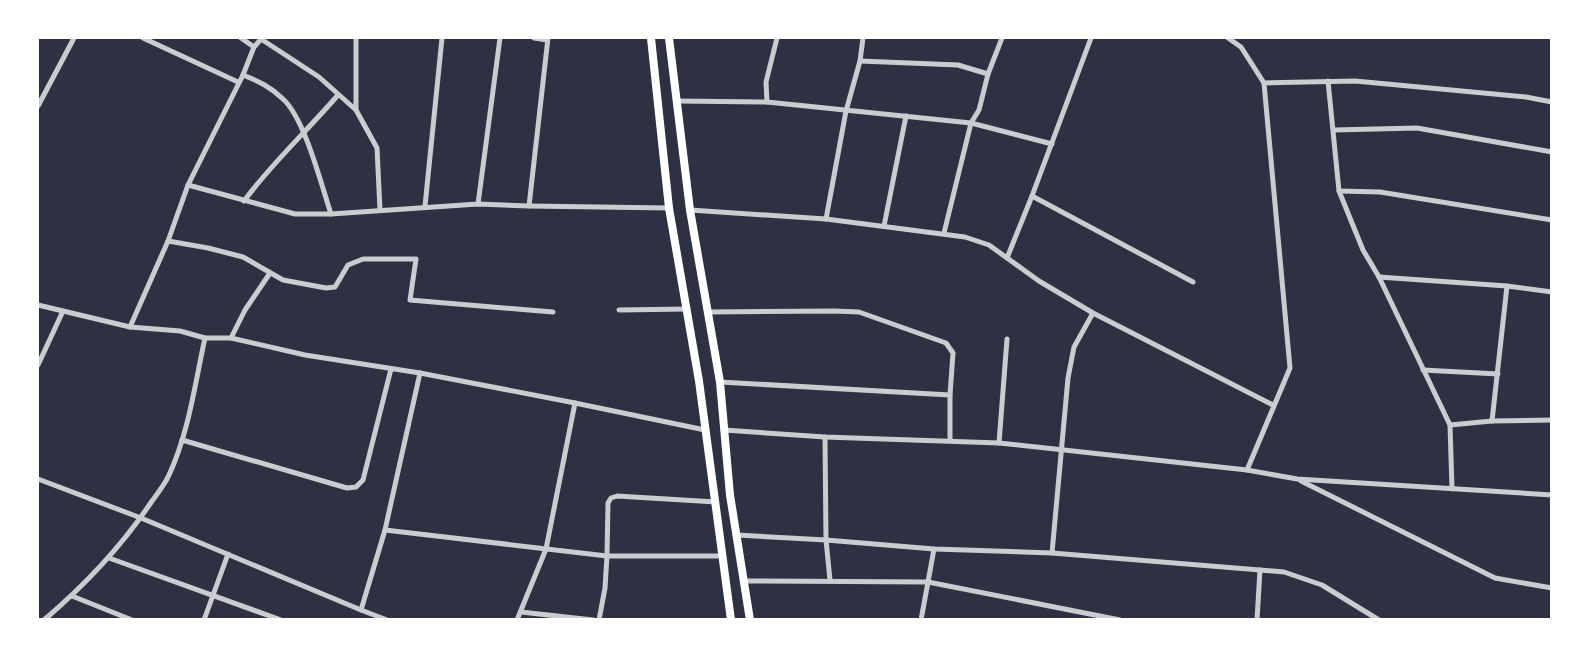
<svg xmlns="http://www.w3.org/2000/svg" width="1589" height="657" font-family="Raleway,sans-serif">
<rect width="100%" height="100%" fill="#2d3142"/>
<g fill="none" stroke-linecap="round" stroke-linejoin="round">
<g stroke="#caccd0" stroke-width="5">
<path d="M143 38 238 82"/>
<path d="M241 38 254 47"/>
<path d="M534 38 547 40"/>
<path d="M1228 38 1241 47 1264 83"/>
<path d="M261 39 319 77 356 110 377 148 380 210"/>
<path d="M860 61 958 65 988 74"/>
<path d="M243 75C258 81 271 87 283 99 305 119 321 184 331 214"/>
<path d="M1328 81 1339 191 1363 250 1379 277 1450 425 1452 489"/>
<path d="M677 101 767 102 971 123 1052 144"/>
<path d="M767 102 766 82 777 38"/>
<path d="M1552 102 1526 97 1355 81 1264 83 1290 368 1247 470 1297 479 1552 495"/>
<path d="M38 106 74 38"/>
<path d="M356 110V38"/>
<path d="M1334 130 1417 128 1552 152"/>
<path d="M188 185 295 214H331L478 204 529 206 548 38"/>
<path d="M1339 191 1380 192 1552 220"/>
<path d="M1032 196 1193 282"/>
<path d="M244 201C272 163 307 131 338 95"/>
<path d="M478 204 500 38"/>
<path d="M425 206 442 38"/>
<path d="M529 206 669 208"/>
<path d="M690 210 826 219 965 237 989 245 1039 281 1093 313"/>
<path d="M826 219 846 111 860 61 863 38"/>
<path d="M884 226 906 116"/>
<path d="M944 233 971 123 979 110 988 74 1002 38"/>
<path d="M168 241 208 248 243 257 283 280 326 288 335 287 348 265 363 259H416L410 300 553 312"/>
<path d="M1007 258 1032 196 1091 38"/>
<path d="M1379 277 1507 286 1552 292"/>
<path d="M38 305 130 327 180 331 205 338H231L305 355 420 373 575 403 705 430"/>
<path d="M619 310 687 309"/>
<path d="M709 312 834 311 859 312 946 343 953 353 950 395 720 382"/>
<path d="M130 327 168 241 188 185 243 75 254 47 262 38"/>
<path d="M231 338 245 310 270 273"/>
<path d="M38 365 63 311"/>
<path d="M1423 370 1498 374"/>
<path d="M1492 421 1507 286"/>
<path d="M1450 425 1492 421 1552 420"/>
<path d="M724 430 825 437 999 443 1247 470"/>
<path d="M825 437 826 540 830 580"/>
<path d="M182 440 347 488 356 487 363 480 391 369"/>
<path d="M950 440V395"/>
<path d="M999 443 1007 339"/>
<path d="M38 479 141 518 361 610"/>
<path d="M1301 481 1495 578 1552 588"/>
<path d="M385 530 607 556 608 503 611 498 617 496 716 502"/>
<path d="M737 535 826 540 934 549 1052 553 1284 572 1322 585 1379 620"/>
<path d="M934 549 928 582 1120 620"/>
<path d="M1052 553 1068 378 1074 347 1093 313 1273 405"/>
<path d="M109 558 281 620"/>
<path d="M743 581 928 582 921 620"/>
<path d="M72 596 132 620"/>
<path d="M521 612 593 620"/>
<path d="M44 620C85 585 122 546 152 501 158 493 165 484 169 475 189 432 195 383 205 338"/>
<path d="M204 620 228 554"/>
<path d="M387 620 361 610 385 530 420 373"/>
<path d="M517 620 546 549 575 403"/>
<path d="M599 620 605 588 607 556H722"/>
<path d="M1257 620 1260 570"/>
</g>
<g stroke="#fff" stroke-width="8">
<path d="M651 38 669 208 699 381 731 620"/>
<path d="M669 38 690 210 720 382 730 495 750 620"/>
</g>
</g>
<rect width="1589" height="657" fill="none" stroke="#ffffff" stroke-width="78"/>
</svg>
